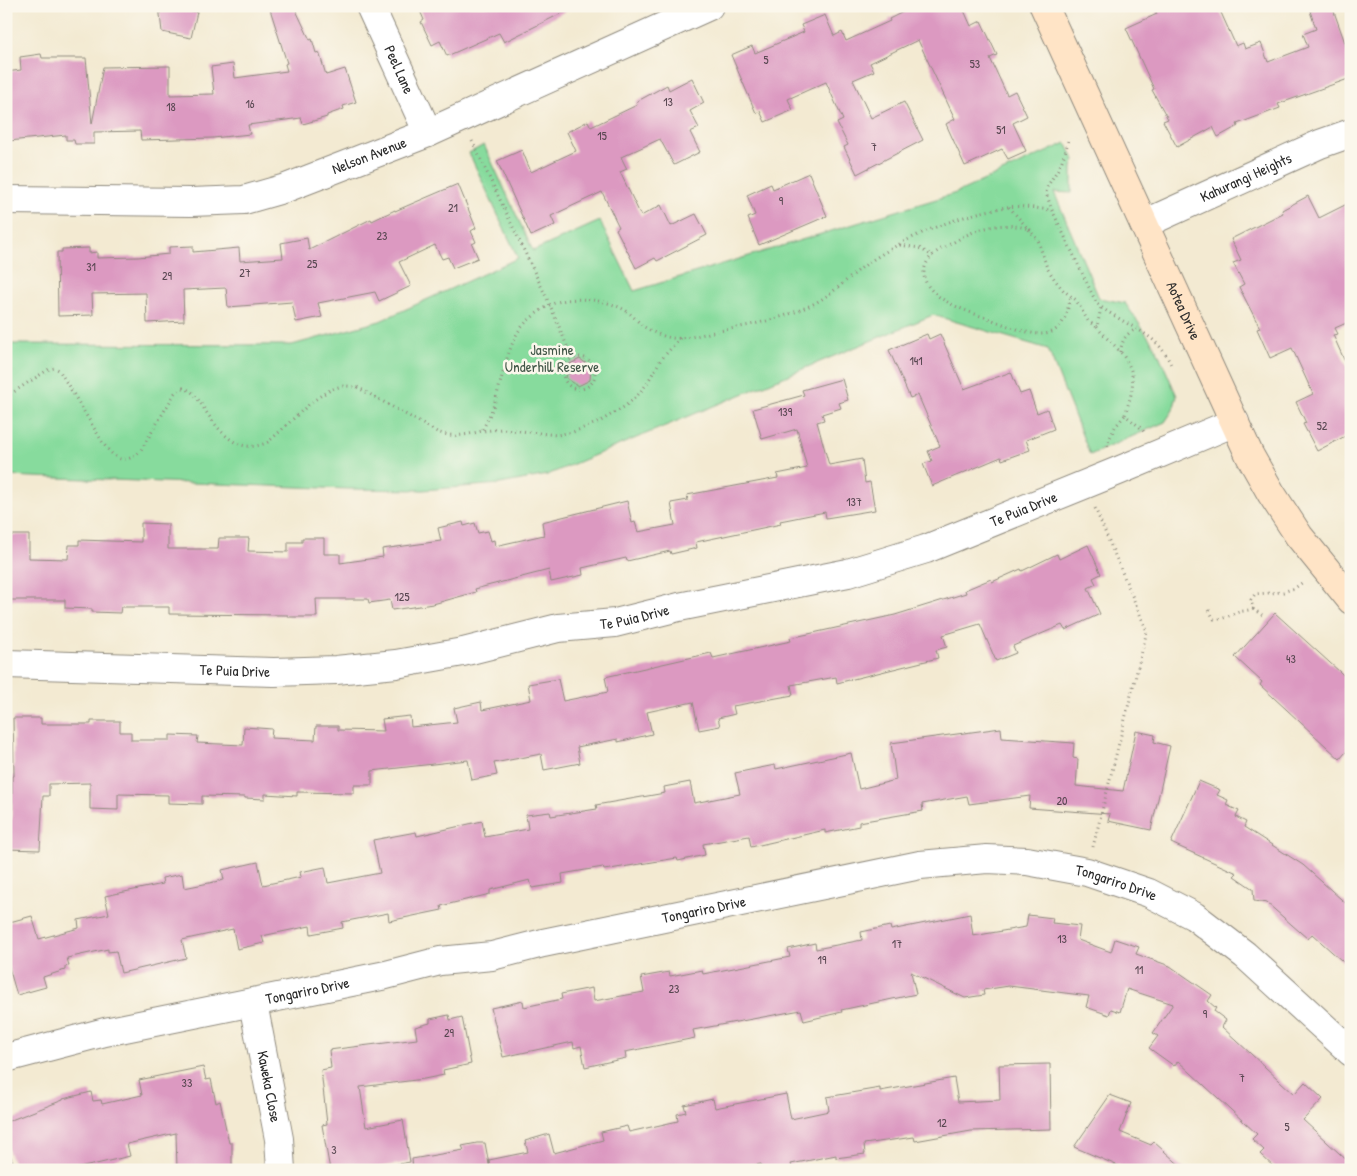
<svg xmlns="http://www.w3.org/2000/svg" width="1357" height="1176" font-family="'Patrick Hand',sans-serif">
<rect width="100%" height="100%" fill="#fbf7ec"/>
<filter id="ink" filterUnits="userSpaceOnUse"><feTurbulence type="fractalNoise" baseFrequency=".02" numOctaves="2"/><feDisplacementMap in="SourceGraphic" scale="10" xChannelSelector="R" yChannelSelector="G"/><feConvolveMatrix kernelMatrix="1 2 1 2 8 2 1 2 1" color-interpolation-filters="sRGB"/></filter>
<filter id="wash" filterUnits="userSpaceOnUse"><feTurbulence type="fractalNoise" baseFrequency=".0096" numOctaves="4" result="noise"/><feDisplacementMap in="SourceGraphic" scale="20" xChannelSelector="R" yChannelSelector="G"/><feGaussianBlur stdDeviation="1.12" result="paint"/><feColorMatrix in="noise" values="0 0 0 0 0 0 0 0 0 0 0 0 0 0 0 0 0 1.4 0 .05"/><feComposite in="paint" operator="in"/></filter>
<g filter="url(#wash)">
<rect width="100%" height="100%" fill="#f3ead2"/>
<path fill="#87db9d" stroke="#598364" d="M1066 143 1075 160 1072 167V193L1054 192 1099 298 1125 303 1156 348 1177 396 1173 410 1165 422 1090 455 1048 349 933 315 547 475 500 484 423 490 349 489 6 476V344L292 345 380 321 518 258 469 153 484 145 533 251 600 221 634 291 956 193Z"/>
<g id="blocks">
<g fill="#dc99c1">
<path d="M159 6H167L197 12 191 38 162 32Z"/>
<path d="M269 6H294L310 40 312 39 316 53 319 52 326 75 345 69 356 102 343 106 344 109 327 115V117L303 124 301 118 248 125 250 134 213 138 141 140 140 131 94 132V144H75L74 140H66V135L9 141 6 124V72L21 70 20 57 41 54 42 58H86L92 124 103 67 170 66V95L214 94 211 67 233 64 235 78 287 71 285 64 287 63Z"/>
<path d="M418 6H576L504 42 499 33 447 56 440 41 432 45 421 22 424 20Z"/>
<path d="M915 6H962L971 26 981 21 997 55 990 58 1007 95 1015 91 1027 116 1013 123 1026 151 1008 159 1002 149 965 166 946 124 955 119 918 40 870 63 874 71 853 80 871 118 904 102 923 140 857 174 844 147 848 145 837 123 843 120 826 82 788 99 793 110 765 122 760 111 756 113 731 55 752 46 755 53 804 32 801 25 825 15 834 36 842 32 846 41 890 21 889 19Z"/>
<path d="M1153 6H1218L1236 46 1243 43 1245 49 1261 43 1268 62 1308 47 1303 34 1316 29 1310 11 1323 6H1332L1351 60V78L1278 104 1280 108 1237 124 1238 126 1218 137 1213 127 1177 147 1163 121 1168 119 1152 90 1154 89 1126 28 1157 14Z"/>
<path d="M692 78 704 103 690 111 699 128 690 132 700 152 674 165 660 139 621 157 627 169 620 172 641 216 661 205 671 226 696 214 707 235 657 261 655 258 636 268 616 229 619 227 602 192 551 216 555 225 531 236 497 161 522 150 531 172 576 151 567 132 588 121 591 127 637 105 636 102 667 85 669 90Z"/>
<path d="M809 173 827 216 759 245 748 218 755 215 747 195 771 184 773 189Z"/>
<path d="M458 184 476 228 471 231 476 242 472 244 478 258 453 268 448 257 442 259 435 245 399 262 411 286 379 301 375 292 318 303 322 317 296 322 292 302 228 307 226 288 183 290 184 321 147 323 146 293 92 294 93 315 58 316 57 252H62V249L89 248V253L97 252V258L138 257 169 254V247L193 246V252L239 248 240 261 283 258 281 243 307 238 309 250 371 219 372 221 395 210V211Z"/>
<path d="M1308 196 1319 218 1351 202V321L1335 328 1338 334 1333 335 1351 375V433L1317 451 1303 424 1306 423 1296 402 1313 394 1292 348 1270 358 1257 329 1260 328 1239 287 1244 284 1233 263 1241 260 1231 239 1283 213 1282 210Z"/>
<path d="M927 334 929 339 940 334 964 389 1011 372 1020 394 1029 391 1037 413 1047 409 1054 429 1026 440 1030 450 1002 460 1001 457 932 486 923 464 932 461 928 451 940 446 918 395 910 398 889 350Z"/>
<path d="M580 359 591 367 590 380 578 386 566 378 568 365Z"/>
<path d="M842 379 848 400 839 403 841 408 822 414 824 420 817 422 829 465 862 459 865 483 870 482 875 510 826 518 825 512 780 521 781 524 696 542 697 548 671 554 670 551 627 561 626 558 582 568 583 575 551 582 549 570 475 589 476 592 433 604 392 610 390 600 369 603 368 599H316L317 617H288V615L169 614V607H121L120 613 92 612V609L65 608V600H6V535H29V558L68 559 69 545H79V540L141 542V523L168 524V549H218L219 538H249L248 551 288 552V542H302V538H324V554H340V563L383 557 382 549 441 541 438 528 463 522 464 526 475 523 478 533 488 531 491 541 494 540 495 546 544 535 542 522 627 501 632 523 635 522 638 532 675 525 671 503 688 500 687 495 778 478 777 474 807 468 797 429 762 439 753 409 804 395 802 390Z"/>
<path d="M1088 545 1101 574 1093 578 1096 584 1088 588 1100 614 1065 630 1062 625 1013 646 1016 653 996 661 980 624 943 635 947 647 936 650 938 658 837 683 836 677 791 685 793 695 733 706 735 714 718 718 720 726 699 730 693 702 647 712 652 734 618 742V739L577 747 580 763 544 770 541 754 494 763 497 775 472 780 468 760 372 771V785H354V793L297 792V796L265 794V799L245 798V797L202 796V804L168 803V795L118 794V810L90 809V783L49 784V796H43L40 850 6 849V818L12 819V776H14L13 718H41V724H91V721H120V732H131V740H170V735L198 736 197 743 243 745 244 727 272 729 271 738 315 740 316 726H338V730L384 731 382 719 410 716 411 727 457 722 454 708 481 702 482 710 531 700 528 684 558 679 563 701 608 692 605 677 711 653 713 658 791 641 790 638 895 615 966 593 965 590 991 579 992 582 1021 569 1022 571 1057 554 1059 559Z"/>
<path d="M1275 613 1351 682V746L1340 759 1260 685 1262 682 1235 657Z"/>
<path d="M1001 728 1002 738 1074 743 1073 758 1078 759 1076 786 1123 791 1136 731 1155 735 1154 742 1170 746 1151 830 1108 821 1110 814 1029 808 1030 796 969 804 967 796 922 804 923 811 859 822V826L825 833V830L751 847 749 836 703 844 705 855 678 861 677 858 604 870 603 867 562 874 563 883 532 888 530 880 490 890V894L441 906 442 910 389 921 388 913 342 922 343 928 311 934 310 926 262 936 264 943 237 949 233 929 182 940 186 958 121 973 116 951 108 952V949L67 958 69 966 65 967V970L43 977 46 987 17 995 6 957V923L32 916 39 939 79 928 78 920 109 914 105 896 163 884 162 878 182 874 184 888 224 880 222 870 258 862 263 885 301 877 300 872 325 867 328 883 380 873 373 840 416 832 417 836 482 821 485 837 528 829 526 815 550 812 551 816 597 809 596 805 665 793 664 787 690 782 694 803 740 794 735 773 775 765 776 769 851 753 859 789 896 780 891 743Z"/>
<path d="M1199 781 1220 790 1217 795 1228 800 1226 805 1239 811 1236 817 1246 822 1244 827 1303 865 1351 908V969L1312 934 1308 939 1267 903 1254 901 1253 889 1234 876 1237 873 1171 843Z"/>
<path d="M970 914 973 936 1026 927 1028 915 1053 918 1052 923 1080 926 1078 940 1111 952 1115 939 1139 947 1136 954 1170 966 1212 995 1208 1001 1216 1008 1214 1011 1226 1020 1222 1027 1294 1094 1305 1082 1323 1099 1303 1120 1351 1164V1170H1277L1260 1154 1264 1150 1252 1139 1257 1134 1178 1061 1174 1066 1149 1048 1158 1036 1153 1033 1173 1004 1127 989 1120 1012 1111 1009 1109 1015 1086 1007 1089 996 1009 986 983 990 984 995 965 998 911 972 916 994 841 1010 842 1012 804 1021 801 1010 693 1030 695 1038 625 1052 626 1058 585 1067 581 1046 574 1048 573 1042 503 1057 491 1008 523 1001 524 1007 562 999 561 994 592 988 594 1001 644 992 641 977 669 972 670 976 702 970 703 974 790 957 788 949 815 943 816 949 862 940 861 932 890 926 891 930Z"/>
<path d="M449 1015 450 1020 462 1017 471 1064 443 1070 444 1075 424 1079 360 1087 366 1127 403 1120 410 1162 364 1170H330L322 1125 327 1124 321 1070 331 1068 329 1050 417 1039 415 1027 430 1023V1019Z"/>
<path d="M1050 1064 1051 1129 971 1131 915 1141 914 1137 864 1144 865 1154 836 1158V1155L791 1164 792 1167 776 1170H762L761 1164 733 1170H490L489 1160 528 1152 525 1141 549 1134 554 1153 603 1140 601 1132 627 1126 629 1132 678 1121 677 1114 686 1112 684 1105 713 1099 715 1108 786 1094 791 1119 829 1111 827 1097 880 1088V1091L954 1078 958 1102 1000 1100 999 1065Z"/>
<path d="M203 1067 206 1080 211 1079 216 1103 220 1101 229 1143H232V1170H177L176 1133 127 1144 130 1156 71 1170H16L6 1144V1122L63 1100V1099L91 1092 93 1101 101 1100 102 1104 142 1095 139 1080Z"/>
<path d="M1110 1095 1131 1103 1120 1132 1151 1145 1154 1142 1185 1170H1128L1074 1147Z"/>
<path d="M477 1143H485L490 1170H413L412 1159 464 1150 462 1146Z"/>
</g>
</g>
</g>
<g filter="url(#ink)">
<use href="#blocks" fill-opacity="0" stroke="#8f8a7e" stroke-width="1"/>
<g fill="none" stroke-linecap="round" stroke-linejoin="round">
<g stroke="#8f8a7e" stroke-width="30">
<g id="street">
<path id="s1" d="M370 6 428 133"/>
<path id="s2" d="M6 200 191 202 244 200 286 188 428 133 709 6"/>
<path id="s3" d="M1144 224 1320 144 1351 133"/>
<path id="s4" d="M6 664 274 672 336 670 396 664 463 652 558 628 615 623 679 607 848 573 926 549 1118 471 1235 422"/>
<path id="s5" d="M253 1003 279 1139 281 1170"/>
<path id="s6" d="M6 1058 105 1032 386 975 440 961 492 956 543 943 920 865 987 859 1027 861 1087 872 1149 893 1194 916 1245 955 1351 1052"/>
</g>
</g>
<g stroke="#8f8a7e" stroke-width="30">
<g id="secondary">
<path id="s7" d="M1044 6 1250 456 1271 493 1299 536 1351 600"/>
</g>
</g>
<g stroke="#8f8a7e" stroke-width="3" stroke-dasharray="1 4" stroke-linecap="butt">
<path d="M472 141 550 305 572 358"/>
<path d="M1068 141 1066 150 1060 166 1047 187 1046 193 1052 210 1096 302C1101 308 1108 312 1115 316 1141 333 1159 336 1172 367"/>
<path d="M1009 207 1038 240 1047 268 1055 280 1064 291 1076 300 1088 321 1097 327 1101 308"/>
<path d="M1031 230C1008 221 982 226 961 238 951 244 936 250 929 259 906 293 968 312 990 319 1004 324 1034 338 1049 333 1065 328 1067 311 1071 296"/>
<path d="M900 245 919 248 933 256"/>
<path d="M1097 327C1103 335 1109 340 1116 347 1139 372 1134 386 1125 415L1142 429 1144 432"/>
<path d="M680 338 660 361 646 385 637 396 624 407 599 422 573 432 557 435 503 429 482 431C486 423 490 415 493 407 502 382 505 355 518 332 524 322 539 311 550 305 569 295 605 299 623 309 631 313 637 321 643 326 653 333 670 340 682 338 695 337 707 333 719 331 752 325 787 318 817 302 838 290 854 272 874 259 913 234 961 214 1007 207 1021 205 1038 209 1052 210"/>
<path d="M1120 352C1123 339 1125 334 1137 329"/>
<circle cx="579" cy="373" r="16"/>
<path d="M6 397 49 369 55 368 59 370 103 443C115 460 125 466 141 450L175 393 183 388C195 391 198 400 205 410 220 433 239 456 268 442 288 426 320 387 345 386 349 386 353 387 357 387L437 432C454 438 466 435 482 431"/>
<path d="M1108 446 1107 444 1115 427 1125 415"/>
<path d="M1253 609 1262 615"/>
<path d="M1209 610 1214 619C1226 620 1233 612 1244 611 1247 610 1250 610 1253 609L1251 600 1255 594 1283 592 1295 588 1303 582"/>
<path d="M1093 847 1147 631 1095 508"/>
</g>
<use href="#street" stroke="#fff" stroke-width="28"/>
<use href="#secondary" stroke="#ffe4c6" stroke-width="28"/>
</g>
</g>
<g text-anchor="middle" stroke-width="5" stroke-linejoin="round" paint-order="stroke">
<g font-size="12" fill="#574650">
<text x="766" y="64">5</text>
<text x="975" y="68">53</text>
<text x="668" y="106">13</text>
<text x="250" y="108">16</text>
<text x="171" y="111">18</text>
<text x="1001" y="134">51</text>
<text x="602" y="140">15</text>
<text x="874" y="151">7</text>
<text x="781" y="205">9</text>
<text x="453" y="212">21</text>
<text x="382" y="240">23</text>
<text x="312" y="268">25</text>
<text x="91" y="271">31</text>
<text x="245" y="277">27</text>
<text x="167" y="280">29</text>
<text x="916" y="365">141</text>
<text x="785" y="416">139</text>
<text x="1322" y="430">52</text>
<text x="854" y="506">137</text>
<text x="402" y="601">125</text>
<text x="1291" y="663">43</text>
<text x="1062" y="805">20</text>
<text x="1062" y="943">13</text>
<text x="897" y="948">17</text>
<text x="822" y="964">19</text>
<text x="1139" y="974">11</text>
<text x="674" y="993">23</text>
<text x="1205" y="1018">9</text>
<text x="449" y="1037">29</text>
<text x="1242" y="1082">7</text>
<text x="187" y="1087">33</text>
<text x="942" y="1127">12</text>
<text x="1287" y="1131">5</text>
<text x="334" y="1154">3</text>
</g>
<g font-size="15" fill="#2b2b2b" stroke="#fbf7ec">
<text dy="5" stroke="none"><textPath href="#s1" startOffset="70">Peel Lane</textPath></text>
<text dy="5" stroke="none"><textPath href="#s2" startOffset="371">Nelson Avenue</textPath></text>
<text dy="5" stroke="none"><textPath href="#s3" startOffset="112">Kahurangi Heights</textPath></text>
<text dy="5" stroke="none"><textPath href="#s7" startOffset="335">Aotea Drive</textPath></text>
<text dy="5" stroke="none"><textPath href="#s4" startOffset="1039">Te Puia Drive</textPath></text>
<text dy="5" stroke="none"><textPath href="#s4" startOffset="634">Te Puia Drive</textPath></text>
<text dy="5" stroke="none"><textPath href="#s4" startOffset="229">Te Puia Drive</textPath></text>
<text dy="5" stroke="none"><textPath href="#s6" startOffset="1134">Tongariro Drive</textPath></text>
<text dy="5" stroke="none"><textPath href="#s6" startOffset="714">Tongariro Drive</textPath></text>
<text dy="5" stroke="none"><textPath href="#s6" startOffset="309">Tongariro Drive</textPath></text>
<text dy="5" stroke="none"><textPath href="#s5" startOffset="85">Kaweka Close</textPath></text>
</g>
<g font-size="15" fill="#425748" stroke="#fbf7ec">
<text x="552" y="355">Jasmine<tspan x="552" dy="17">Underhill Reserve</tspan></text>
</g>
</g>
<rect width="1357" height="1176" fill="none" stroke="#fbf7ec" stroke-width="25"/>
</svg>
